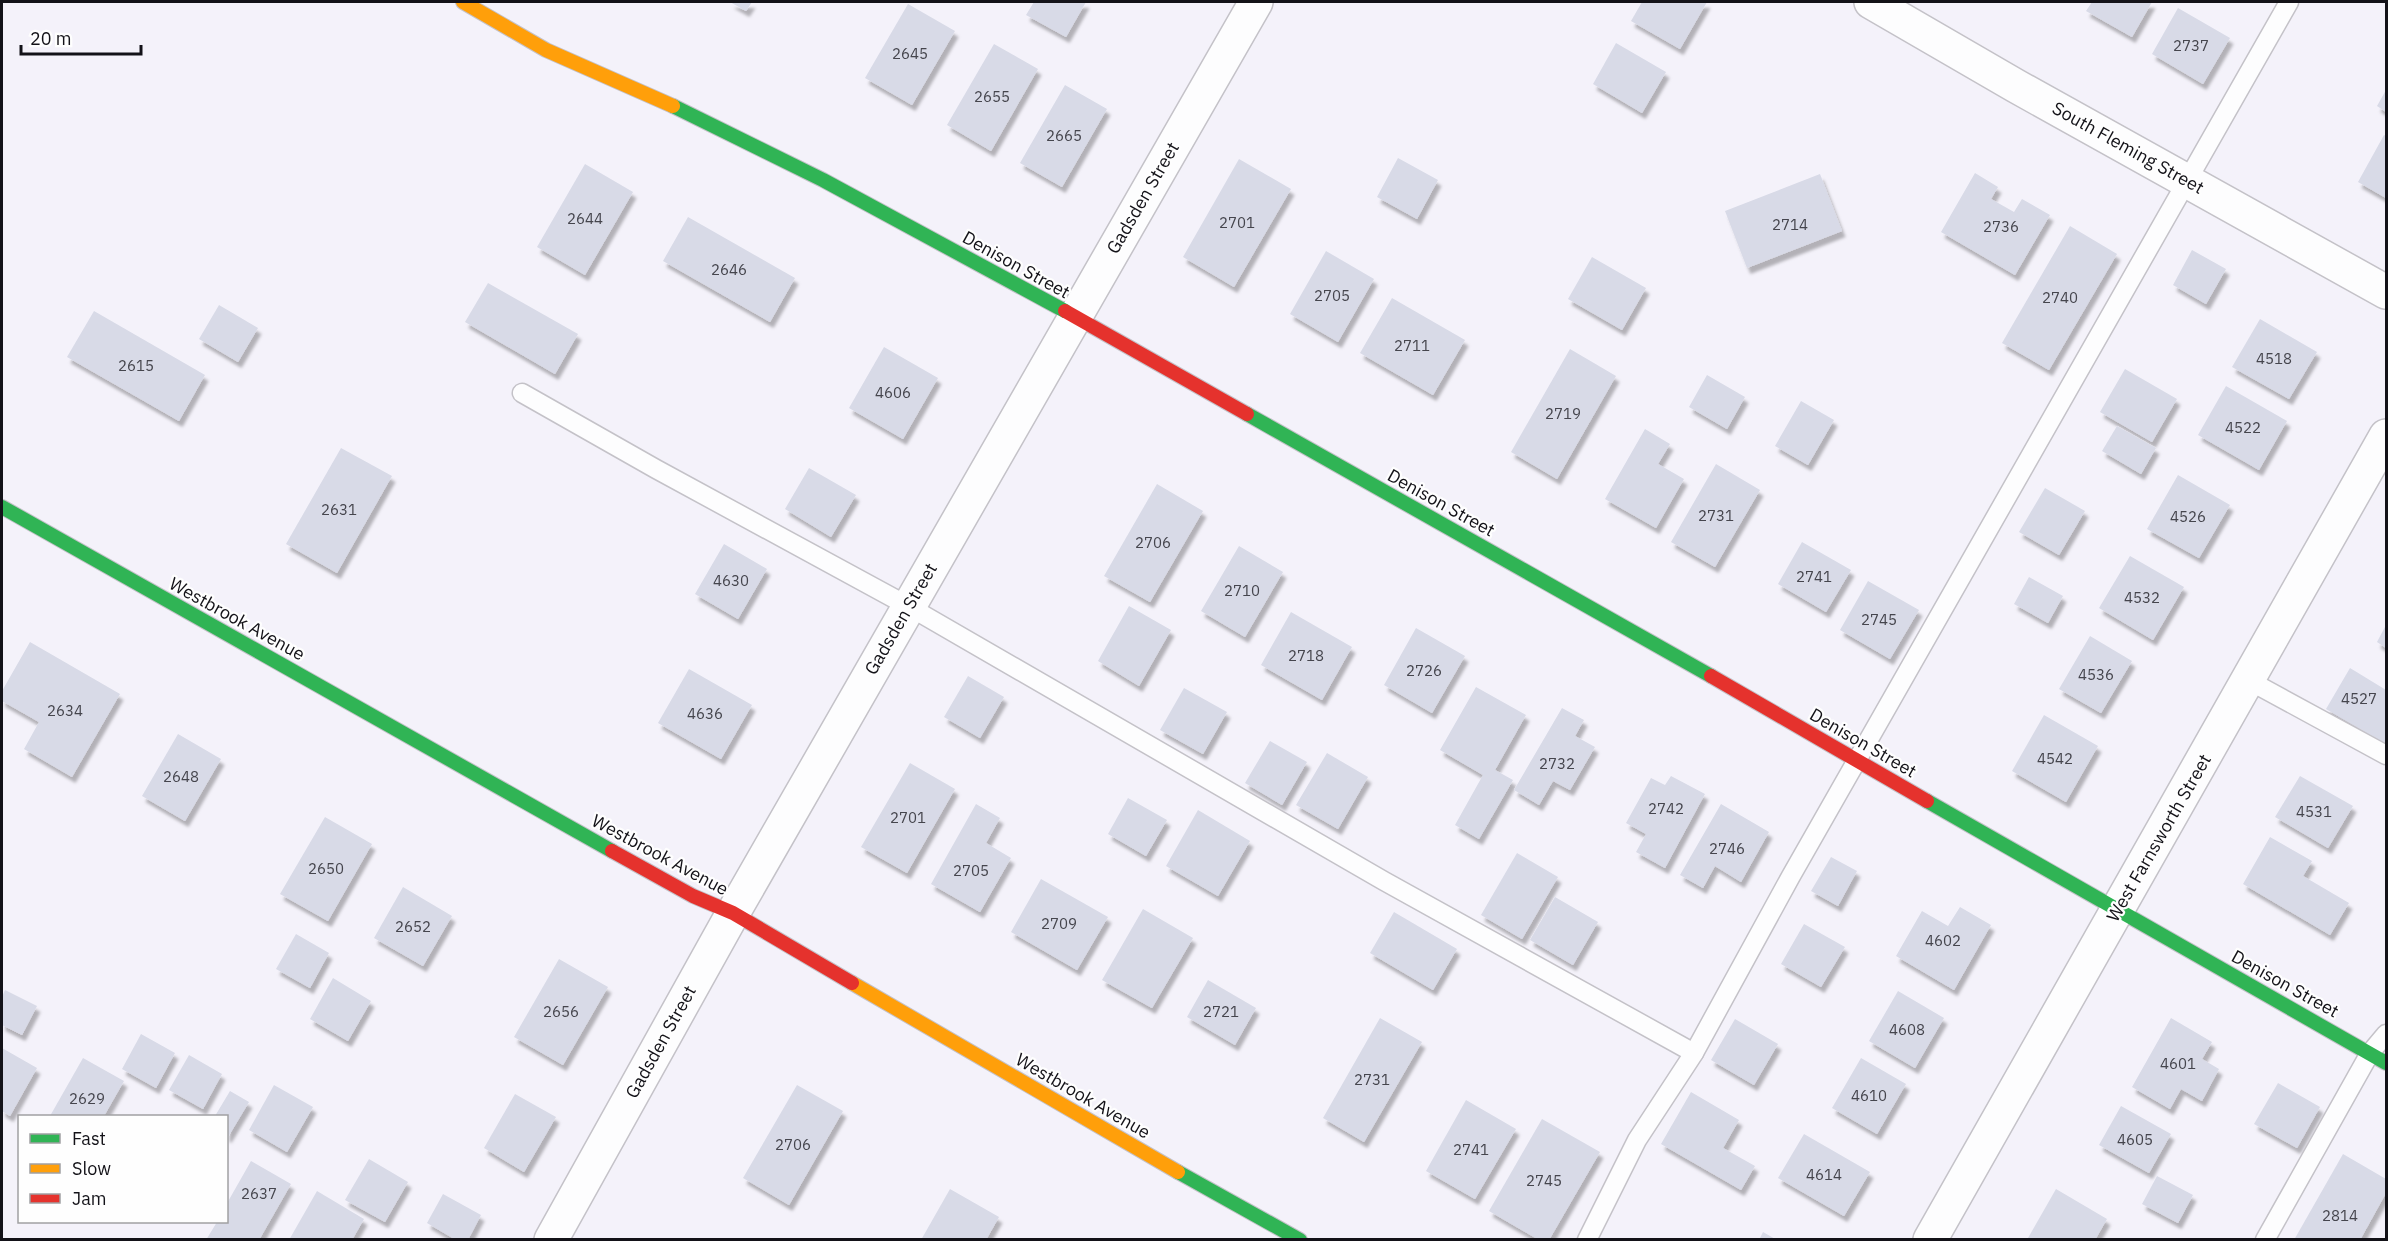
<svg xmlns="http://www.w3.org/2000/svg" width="2388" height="1241" font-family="'IBM Plex Sans',sans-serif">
<defs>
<filter id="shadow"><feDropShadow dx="3.5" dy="6" stdDeviation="1.5" flood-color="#0004"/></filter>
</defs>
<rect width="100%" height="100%" fill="#f4f2fa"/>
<g fill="#d8dae7" filter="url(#shadow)">
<path d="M730 2H752L746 11Z"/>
<path d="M1034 2H1086L1066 37 1026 15Z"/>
<path d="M1642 2H1707L1680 49 1631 21Z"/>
<path d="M2092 2H2152L2132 37 2086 11Z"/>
<path d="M908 4 955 31 912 105 865 78Z"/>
<path d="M2178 8 2230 38 2203 84 2152 54Z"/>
<path d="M1616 43 1666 72 1642 113 1593 84Z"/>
<path d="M994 44 1038 69 991 151 947 125Z"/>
<path d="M1065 85 1107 109 1062 187 1020 163Z"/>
<path d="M2386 90V112L2377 106Z"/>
<path d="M2384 135 2386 136V198L2358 182Z"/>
<path d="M1398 158 1438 180 1417 219 1377 197Z"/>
<path d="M1239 159 1291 189 1234 287 1183 257Z"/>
<path d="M585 164 633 192 585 275 537 247Z"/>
<path d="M1975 173 1998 187 1991 199 2014 212 2022 199 2050 215 2015 275 1941 232Z"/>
<path d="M1820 174 1842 231 1747 268 1725 211Z"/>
<path d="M688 217 795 278 770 322 663 261Z"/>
<path d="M2070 226 2117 254 2049 370 2002 343Z"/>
<path d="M2192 250 2226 269 2206 304 2173 285Z"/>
<path d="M1326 251 1374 279 1338 342 1290 314Z"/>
<path d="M1592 257 1646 288 1622 330 1568 299Z"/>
<path d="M488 283 578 334 555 374 465 322Z"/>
<path d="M1392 298 1465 340 1433 395 1360 353Z"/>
<path d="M219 305 258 328 238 362 199 339Z"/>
<path d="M94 311 205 375 179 421 67 357Z"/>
<path d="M2260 319 2317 352 2289 399 2232 367Z"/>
<path d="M884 347 938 378 903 439 849 408Z"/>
<path d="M1570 349 1616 376 1557 479 1511 452Z"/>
<path d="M2125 369 2177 399 2152 442 2100 412Z"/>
<path d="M1707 375 1745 397 1727 429 1689 407Z"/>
<path d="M2226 386 2287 421 2259 470 2198 435Z"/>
<path d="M1801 401 1834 420 1808 465 1775 446Z"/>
<path d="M2117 426 2156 448 2141 474 2102 451Z"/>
<path d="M1645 429 1670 444 1658 464 1684 479 1656 528 1605 499Z"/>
<path d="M341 448 392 476 337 573 286 544Z"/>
<path d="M1716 464 1760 490 1715 567 1671 542Z"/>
<path d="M809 468 856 495 831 537 785 509Z"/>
<path d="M2178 475 2230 505 2199 558 2147 529Z"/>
<path d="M1157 484 1203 511 1150 602 1104 576Z"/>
<path d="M2045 488 2085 511 2059 555 2019 532Z"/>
<path d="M1802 542 1851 570 1826 612 1778 584Z"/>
<path d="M724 544 767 569 738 619 695 594Z"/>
<path d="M1239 546 1283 572 1245 637 1201 611Z"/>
<path d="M2130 556 2184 587 2153 640 2099 608Z"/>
<path d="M2029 577 2063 596 2048 623 2014 604Z"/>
<path d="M1868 581 1919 610 1890 659 1840 630Z"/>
<path d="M1129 606 1171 630 1139 686 1098 661Z"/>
<path d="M1291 612 1352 647 1322 700 1261 665Z"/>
<path d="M2386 625V648L2377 642Z"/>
<path d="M1416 628 1465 656 1432 713 1384 685Z"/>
<path d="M2090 636 2132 661 2101 713 2059 689Z"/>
<path d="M30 642 120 694 72 777 24 749 39 722 2 701V691Z"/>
<path d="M2350 668 2386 690V744L2326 709Z"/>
<path d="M689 669 752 705 721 759 658 723Z"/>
<path d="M968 676 1004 697 980 738 944 717Z"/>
<path d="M1476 687 1526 715 1495 770 1513 780 1479 839 1455 825 1483 775 1440 750Z"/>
<path d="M1184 688 1227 712 1203 754 1160 730Z"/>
<path d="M1562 708 1584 720 1575 736 1595 747 1570 790 1553 781 1539 805 1514 790Z"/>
<path d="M2044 715 2098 746 2066 802 2012 771Z"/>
<path d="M178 734 221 759 185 821 142 796Z"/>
<path d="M1270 741 1307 762 1282 805 1245 783Z"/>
<path d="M1327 753 1368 777 1338 829 1296 805Z"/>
<path d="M910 763 955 789 907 873 861 847Z"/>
<path d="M1671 776 1705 794 1665 868 1636 852 1646 834 1626 823 1651 778 1665 785Z"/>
<path d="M2300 776 2353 806 2328 848 2275 817Z"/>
<path d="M1128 798 1167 820 1146 856 1108 834Z"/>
<path d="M976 804 1000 818 986 843 1011 858 980 912 931 884Z"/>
<path d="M1721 804 1769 832 1741 882 1715 866 1703 888 1680 875Z"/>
<path d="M1198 810 1250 841 1218 896 1166 866Z"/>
<path d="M325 817 372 844 328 921 280 894Z"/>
<path d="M2270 837 2312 861 2303 876 2349 903 2330 935 2243 884Z"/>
<path d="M1517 853 1558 877 1522 939 1481 915Z"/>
<path d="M1831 857 1857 871 1838 906 1811 891Z"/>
<path d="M1041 879 1108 917 1077 970 1011 932Z"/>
<path d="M403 887 452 916 423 966 374 938Z"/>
<path d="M1555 897 1598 922 1573 965 1530 940Z"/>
<path d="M1960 907 1991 925 1954 990 1896 956 1922 911 1948 926Z"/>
<path d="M1143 909 1193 938 1152 1008 1102 980Z"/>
<path d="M1394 912 1457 949 1433 990 1370 953Z"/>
<path d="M1804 924 1845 947 1821 987 1781 964Z"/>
<path d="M296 934 329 953 310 988 276 969Z"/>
<path d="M559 959 608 987 563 1065 514 1037Z"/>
<path d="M333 978 371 1001 348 1041 310 1019Z"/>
<path d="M1208 980 1256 1008 1235 1045 1187 1017Z"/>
<path d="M5 990 37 1006 22 1035 2 1025V997Z"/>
<path d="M1898 991 1944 1018 1915 1068 1869 1041Z"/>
<path d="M1380 1018 1422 1042 1364 1142 1323 1118Z"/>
<path d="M2171 1018 2212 1042 2202 1059 2219 1069 2202 1101 2181 1089 2170 1109 2132 1087Z"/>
<path d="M1735 1019 1778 1044 1754 1085 1711 1060Z"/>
<path d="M141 1034 175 1053 156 1088 122 1069Z"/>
<path d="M2 1048 37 1068 10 1116 2 1111Z"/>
<path d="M189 1055 222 1074 203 1109 169 1090Z"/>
<path d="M83 1058 124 1081 104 1116H50Z"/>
<path d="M1861 1058 1906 1084 1877 1134 1832 1108Z"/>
<path d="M2278 1083 2320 1107 2297 1148 2254 1124Z"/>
<path d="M274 1085 313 1107 287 1152 249 1130Z"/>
<path d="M797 1085 843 1111 789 1205 743 1178Z"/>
<path d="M230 1091 249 1102 228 1137 226 1136V1116H215Z"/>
<path d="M1691 1092 1739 1120 1723 1148 1755 1166 1741 1190 1661 1144Z"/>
<path d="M515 1094 556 1117 524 1172 484 1148Z"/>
<path d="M1466 1100 1516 1129 1475 1199 1426 1171Z"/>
<path d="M2121 1106 2171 1134 2149 1173 2099 1145Z"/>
<path d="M1542 1119 1600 1152 1549 1240H1539L1489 1211Z"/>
<path d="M1804 1134 1870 1172 1844 1216 1778 1178Z"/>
<path d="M2343 1154 2386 1179V1193L2360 1240H2294Z"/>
<path d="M369 1159 408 1182 385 1222 345 1200Z"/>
<path d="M251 1161 291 1184 259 1240H206L217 1222H226V1205Z"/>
<path d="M2157 1176 2193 1195 2178 1223 2142 1204Z"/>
<path d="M950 1189 999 1217 986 1240H921Z"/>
<path d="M2056 1189 2107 1219 2095 1240 2028 1238Z"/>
<path d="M317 1191 364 1219 352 1240H289Z"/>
<path d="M443 1194 481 1215 468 1240H456L427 1223Z"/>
<path d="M1763 1232 1777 1240H1759Z"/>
</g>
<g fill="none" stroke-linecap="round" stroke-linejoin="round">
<g stroke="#c4c2c8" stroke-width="21">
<g id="lane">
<path d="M522 393 656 469 908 606 1384 881 1694 1053"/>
<path d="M2248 680 2386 755"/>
<path d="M1587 1240 1637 1140 1694 1053 1791 876 2289 2"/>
<path d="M2265 1240 2370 1053 2386 1034"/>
</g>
</g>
<g stroke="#c4c2c8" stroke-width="36">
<g id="street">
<path d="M1871 2 2016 86 2386 292"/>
<path d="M551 1240 733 913 1256 2"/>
<path d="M1930 1240 2386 436"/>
</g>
</g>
<g stroke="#c4c2c8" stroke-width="16">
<g id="fast">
<path d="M673 106 823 180 1065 311"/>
<path d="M1247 414 1711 676"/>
<path d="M2 507 612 851"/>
<path d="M1927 801 2386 1063"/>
<path d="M1178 1172 1300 1240"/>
</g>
</g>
<g stroke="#c4c2c8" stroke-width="16">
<g id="slow">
<path d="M463 2 546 50 673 106"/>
<path d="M852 983 1178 1172"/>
</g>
</g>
<g stroke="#c4c2c8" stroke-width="16">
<g id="jam">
<path d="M1065 311 1247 414"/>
<path d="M1711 676 1927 801"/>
<path d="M612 851 693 896 733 913 852 983"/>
</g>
</g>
<use href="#lane" stroke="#fdfdfe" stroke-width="18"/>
<use href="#street" stroke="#fdfdfe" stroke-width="33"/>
<use href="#fast" stroke="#30b455" stroke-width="14"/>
<use href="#slow" stroke="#ff9f0a" stroke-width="14"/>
<use href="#jam" stroke="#e5322d" stroke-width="14"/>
</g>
<g text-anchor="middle" stroke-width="4.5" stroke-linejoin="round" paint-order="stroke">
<g font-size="15" fill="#45454d">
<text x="2191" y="51">2737</text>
<text x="910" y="59">2645</text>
<text x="992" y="102">2655</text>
<text x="1064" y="141">2665</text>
<text x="585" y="224">2644</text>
<text x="1237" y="228">2701</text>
<text x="1790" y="230">2714</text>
<text x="2001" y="232">2736</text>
<text x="729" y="275">2646</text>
<text x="1332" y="301">2705</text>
<text x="2060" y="303">2740</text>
<text x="1412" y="351">2711</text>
<text x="2274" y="364">4518</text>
<text x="136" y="371">2615</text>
<text x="893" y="398">4606</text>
<text x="1563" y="419">2719</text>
<text x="2243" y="433">4522</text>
<text x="339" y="515">2631</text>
<text x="1716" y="521">2731</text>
<text x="2188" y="522">4526</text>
<text x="1153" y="548">2706</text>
<text x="1814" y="582">2741</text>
<text x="731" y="586">4630</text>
<text x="1242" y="596">2710</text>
<text x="2142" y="603">4532</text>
<text x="1879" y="625">2745</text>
<text x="1306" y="661">2718</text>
<text x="1424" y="676">2726</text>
<text x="2096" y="680">4536</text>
<text x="2359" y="704">4527</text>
<text x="65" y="716">2634</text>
<text x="705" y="719">4636</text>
<text x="2055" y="764">4542</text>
<text x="1557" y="769">2732</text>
<text x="181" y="782">2648</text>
<text x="1666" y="814">2742</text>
<text x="2314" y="817">4531</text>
<text x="908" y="823">2701</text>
<text x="1727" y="854">2746</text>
<text x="326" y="874">2650</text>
<text x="971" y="876">2705</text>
<text x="1059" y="929">2709</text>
<text x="413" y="932">2652</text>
<text x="1943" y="946">4602</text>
<text x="561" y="1017">2656</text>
<text x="1221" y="1017">2721</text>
<text x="1907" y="1035">4608</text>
<text x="2178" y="1069">4601</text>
<text x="1372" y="1085">2731</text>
<text x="1869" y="1101">4610</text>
<text x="87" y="1104">2629</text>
<text x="2135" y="1145">4605</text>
<text x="793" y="1150">2706</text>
<text x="1471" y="1155">2741</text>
<text x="1824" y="1180">4614</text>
<text x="1544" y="1186">2745</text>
<text x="259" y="1199">2637</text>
<text x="2340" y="1221">2814</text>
</g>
<g font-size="18" fill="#131218" stroke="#fefefe">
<text transform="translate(2128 148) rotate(29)" y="6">South Fleming Street</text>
<text transform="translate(1143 198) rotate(-60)" y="6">Gadsden Street</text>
<text transform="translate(1016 265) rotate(29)" y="6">Denison Street</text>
<text transform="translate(1441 503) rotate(29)" y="6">Denison Street</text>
<text transform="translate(237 619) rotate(29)" y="6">Westbrook Avenue</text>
<text transform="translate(901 619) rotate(-60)" y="6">Gadsden Street</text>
<text transform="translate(1863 743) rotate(30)" y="6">Denison Street</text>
<text transform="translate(2159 838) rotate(-60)" y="6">West Farnsworth Street</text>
<text transform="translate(660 855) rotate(28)" y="6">Westbrook Avenue</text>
<text transform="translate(2285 984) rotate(29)" y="6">Denison Street</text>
<text transform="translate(661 1042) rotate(-61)" y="6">Gadsden Street</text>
<text transform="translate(1083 1096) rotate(30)" y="6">Westbrook Avenue</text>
</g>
</g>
<rect width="2388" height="1241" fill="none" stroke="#131218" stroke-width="6"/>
<rect x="18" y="1115" width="210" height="108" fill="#fefefe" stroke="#a0a0a2" stroke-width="1.5"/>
<rect x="30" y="1134" width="30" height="9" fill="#30b455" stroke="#a0a0a2" stroke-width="1.5"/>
<text x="72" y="1145" font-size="18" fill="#131218">Fast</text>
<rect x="30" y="1164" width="30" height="9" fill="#ff9f0a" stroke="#a0a0a2" stroke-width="1.5"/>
<text x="72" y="1175" font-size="18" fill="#131218">Slow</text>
<rect x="30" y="1194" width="30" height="9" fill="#e5322d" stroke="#a0a0a2" stroke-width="1.5"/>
<text x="72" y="1205" font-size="18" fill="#131218">Jam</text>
<path d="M21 45v9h120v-9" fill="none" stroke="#131218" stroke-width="3"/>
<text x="30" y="45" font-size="18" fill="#131218" stroke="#fefefe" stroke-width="4.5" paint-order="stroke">20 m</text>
</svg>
